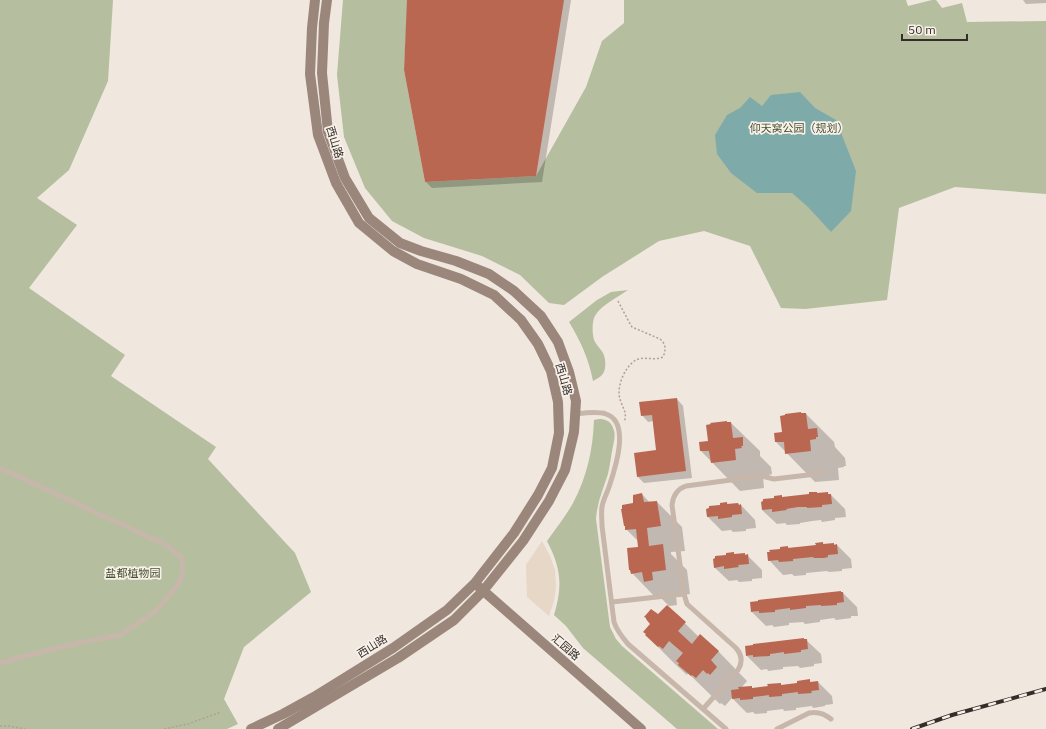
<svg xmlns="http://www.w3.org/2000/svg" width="1046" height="729" font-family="'IBM Plex Sans','Noto Sans SC',sans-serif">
<rect width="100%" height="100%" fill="#f0e7de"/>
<g fill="#b5be9f">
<path d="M0 0H113L108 81 69 170 37 198 77 225 29 288 125 355 111 376 216 447 208 459 295 553 311 592 244 647 224 699 238 724 227 729H0Z"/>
<path d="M343 0H408L404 70 425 182 536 176 586 87 602 41 624 23V0H906L908 6 932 0H936L942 8 962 3 967 22 1046 21V194L955 187 899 208 887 300 805 309 781 308 750 246 704 231 659 241 602 277 564 305 549 303 520 275 482 256 424 238 392 221 365 188 344 137 337 75Z"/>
<path d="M628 290C618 297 599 306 594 318 592 324 592 336 595 342 597 346 601 349 603 353 606 359 607 371 601 376 599 378 596 379 593 381 589 359 580 340 569 322L597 300 611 292Z"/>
<path d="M599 419C605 419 611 421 613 428 616 434 614 441 613 446 611 456 610 465 608 474 603 489 597 503 596 519L610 627 616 639 622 646 718 729H677L583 648 566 626 554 615C563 586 561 568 547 541 556 528 566 516 573 503 587 477 593 449 594 420Z"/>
</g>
<path fill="#e7d7c6" d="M542 541 550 556 555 570 556 587 554 601 549 616 527 597 526 565Z"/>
<path fill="#7faaaa" d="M800 92 815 108 836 120 856 171 851 211 831 232 808 207 792 193H757L731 173 717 154 715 135 727 115 740 108 750 97 762 106 771 95Z"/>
<g fill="#0003">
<path d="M408 0H571L542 182 432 188 426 182Z"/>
<path d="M1023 0H1046V3L1026 4Z"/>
<path d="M677 399 683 406 692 478 644 483 638 477 657 451 653 421 648 422 642 415Z"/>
<path d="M806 414 834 442 835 447 845 458 846 466H844V467L838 468 839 480 815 482 776 442 783 433Z"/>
<path d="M731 423 760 451V456L771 467 772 474 769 475 770 476 763 477 764 488 740 491 701 451 709 442Z"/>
<path d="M828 493 829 495H831L845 509 846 517 835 518V520L822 522 821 520 812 521 800 523V524L787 525 785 523 777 524 762 510 783 498Z"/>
<path d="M642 494 650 503 657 502 682 527 685 551 671 552V554L687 570 690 594 676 596 677 605 669 606 661 598H656L632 573 639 548V542L626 529 625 526 634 504Z"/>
<path d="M727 503 728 505H741L755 520 756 528 746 529V531L733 532 731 530 722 531 708 517 707 509Z"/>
<path d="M823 543 824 545 834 544 835 545H837L851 559 852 568 842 569V571L829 572 827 571 806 573V575L794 576 792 574 783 575 769 560 782 549 788 547 789 548 817 546Z"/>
<path d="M744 554 746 556 747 555 762 570V578L752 579V581L739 582 737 580 729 581 714 567 735 555Z"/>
<path d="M843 593 857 607 858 616H851V618L836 620 834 618 820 620V622L805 624 803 622 789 623V625L774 627 772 625 766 626 752 612Z"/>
<path d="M667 606 699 637 700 636 719 652 747 681 741 688 751 687 753 689 769 687 780 684 782 686 798 684 809 681 811 682H818L832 696 833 704 825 705V706L813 708 812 706 796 708V710L784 711 783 709 767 711V713L755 714 753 712 747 713 732 698 725 706 721 703 720 704 691 676 688 673 687 675 675 664 646 635 658 616Z"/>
<path d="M806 640 821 654 822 663 814 664V666L800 668 798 666 783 667V669L768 671 767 669 761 670 747 656Z"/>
</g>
<g fill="#ba6751">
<path d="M407 0H564L536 176 425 182 404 70Z"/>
<path d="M677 398 686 471 637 477 634 453 656 450 652 415 641 416 639 402Z"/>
<path d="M801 412V413H806L808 429 817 428 818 437H816V439L810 440 811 451 785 454 784 442H775L774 433 782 432 780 416 785 415V414Z"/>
<path d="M727 421V422H731L733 438 743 437V446H741L742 448 735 449 736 460 711 463 709 451H700L699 442 708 441 706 425 711 424 710 423Z"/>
<path d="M809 492H817V493L828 492V494H831L832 504 822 505V507L807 508V507H798L786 509 787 510 772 512V509L762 510 761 502 763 501V499L774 498V496L782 495V497L809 494Z"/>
<path d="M642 493 644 502 657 501 661 526 647 528 649 546 663 544 666 570 652 572 653 580 644 582 642 572 631 574 630 570H629L627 548 638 547 636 529 625 530V526H624L621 509H622V505L633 503V495Z"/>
<path d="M727 502V504L738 503 739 505 741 504 742 514 732 515V517L718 519V516L707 517 706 509 709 508V506L720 505V503Z"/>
<path d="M823 542V544L834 543V545L837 544 838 554 828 555V557L824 558H814L813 557 793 559V561L779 562 778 560 768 561 767 552H770L769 550 780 549V547L788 546V548L816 545 815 543Z"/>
<path d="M734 552V554L745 553V555L748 554 749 564 738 565 739 567 724 569V566L714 568 713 559 715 558V556L726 555V553Z"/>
<path d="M841 591V592H843L844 602 837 603V605L821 606V605L806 606V608L790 610V608L775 610V612L759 613V611L751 612 750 602 758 601V600Z"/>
<path d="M667 605 686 622 678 631 692 644 700 634 719 651 711 660 717 667 710 675 708 673 707 674 703 670 696 678 692 675 691 676 678 665 679 663 676 661 683 653 669 641 663 649 659 646 658 647 645 635 646 634 643 632 650 624 646 619V618L644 617 651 609 658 614Z"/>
<path d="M804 638V639H807L808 649 801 650V652L784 654V652L770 654V656L753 657V655L746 656 745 646 753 645V644Z"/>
<path d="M810 679V682L818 681 819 690 811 691 812 693 798 694V692L782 694V696L769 697V695L753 697V699L740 700V698L732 699 731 690 739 689 738 687 752 686V688L768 686 767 684 781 683V685L797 683V681Z"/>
</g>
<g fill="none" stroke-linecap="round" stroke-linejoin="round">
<g stroke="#b3a195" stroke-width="1.5" stroke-dasharray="2 2" stroke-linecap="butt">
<path d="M618 301 629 322 632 327 660 339C666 344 666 350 663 357 654 361 644 356 636 360 625 366 616 387 620 399 622 407 628 413 624 422"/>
<path d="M0 726H9L25 729"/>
<path d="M164 729 188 724 221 712"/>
</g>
<g stroke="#c7b7ab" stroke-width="5">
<path d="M575 414C584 413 597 411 606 414 631 422 615 469 609 487 607 493 603 500 602 507 601 513 602 520 602 526L614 622C617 631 622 637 628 644L726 729"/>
<path d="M0 468 164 544 182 557 183 574 178 585 156 611 120 635 74 644 30 655 0 663"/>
<path d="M612 602 684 594"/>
<path d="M703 709 738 670C743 662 742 655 736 648L687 604 684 594 672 505C673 495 677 489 686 486L761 476 774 479 825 473"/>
<path d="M777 729 809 713C818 711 825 714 831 719"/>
</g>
<g stroke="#9b867c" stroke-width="10">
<path d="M479 587 641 729"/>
<path d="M251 729 283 714 314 697 393 648 447 610 475 583 514 533 538 495 552 468 559 433 558 402 551 371 538 344 521 320 494 295 461 279 417 264 393 251 359 223 336 183 318 135 310 74 312 28 315 0"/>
<path d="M278 729 398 658 454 620 483 591 523 541 549 501 565 470 574 432 576 401 569 372 558 342 541 316 514 291 489 274 456 261 421 251 400 243 369 218 345 178 328 132 322 73 324 23 327 0"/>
</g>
<g stroke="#352d29" stroke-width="4">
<path id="rail" d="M912 729 952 715 1046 689"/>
</g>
<use href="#rail" stroke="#f8f1ea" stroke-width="2.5" stroke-dasharray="8" stroke-linecap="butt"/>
</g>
<g text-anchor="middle" stroke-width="3.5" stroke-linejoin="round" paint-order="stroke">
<g font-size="11" fill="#46512f" stroke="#f8f1ea">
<text x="799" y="132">仰天窝公园（规划）</text>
<text x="133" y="577">盐都植物园</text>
</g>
<g font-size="11" fill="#352d29" stroke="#f8f1ea">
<text transform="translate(335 142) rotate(73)" y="4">西山路</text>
<text transform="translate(564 379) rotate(74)" y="4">西山路</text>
<text transform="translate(372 646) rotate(-32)" y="4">西山路</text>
<text transform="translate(566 647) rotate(41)" y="4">汇园路</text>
</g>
</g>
<path d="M902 34v6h65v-6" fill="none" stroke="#352d29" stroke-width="2"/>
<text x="908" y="34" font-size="12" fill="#352d29" stroke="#f8f1ea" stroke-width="3" paint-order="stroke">50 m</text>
</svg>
